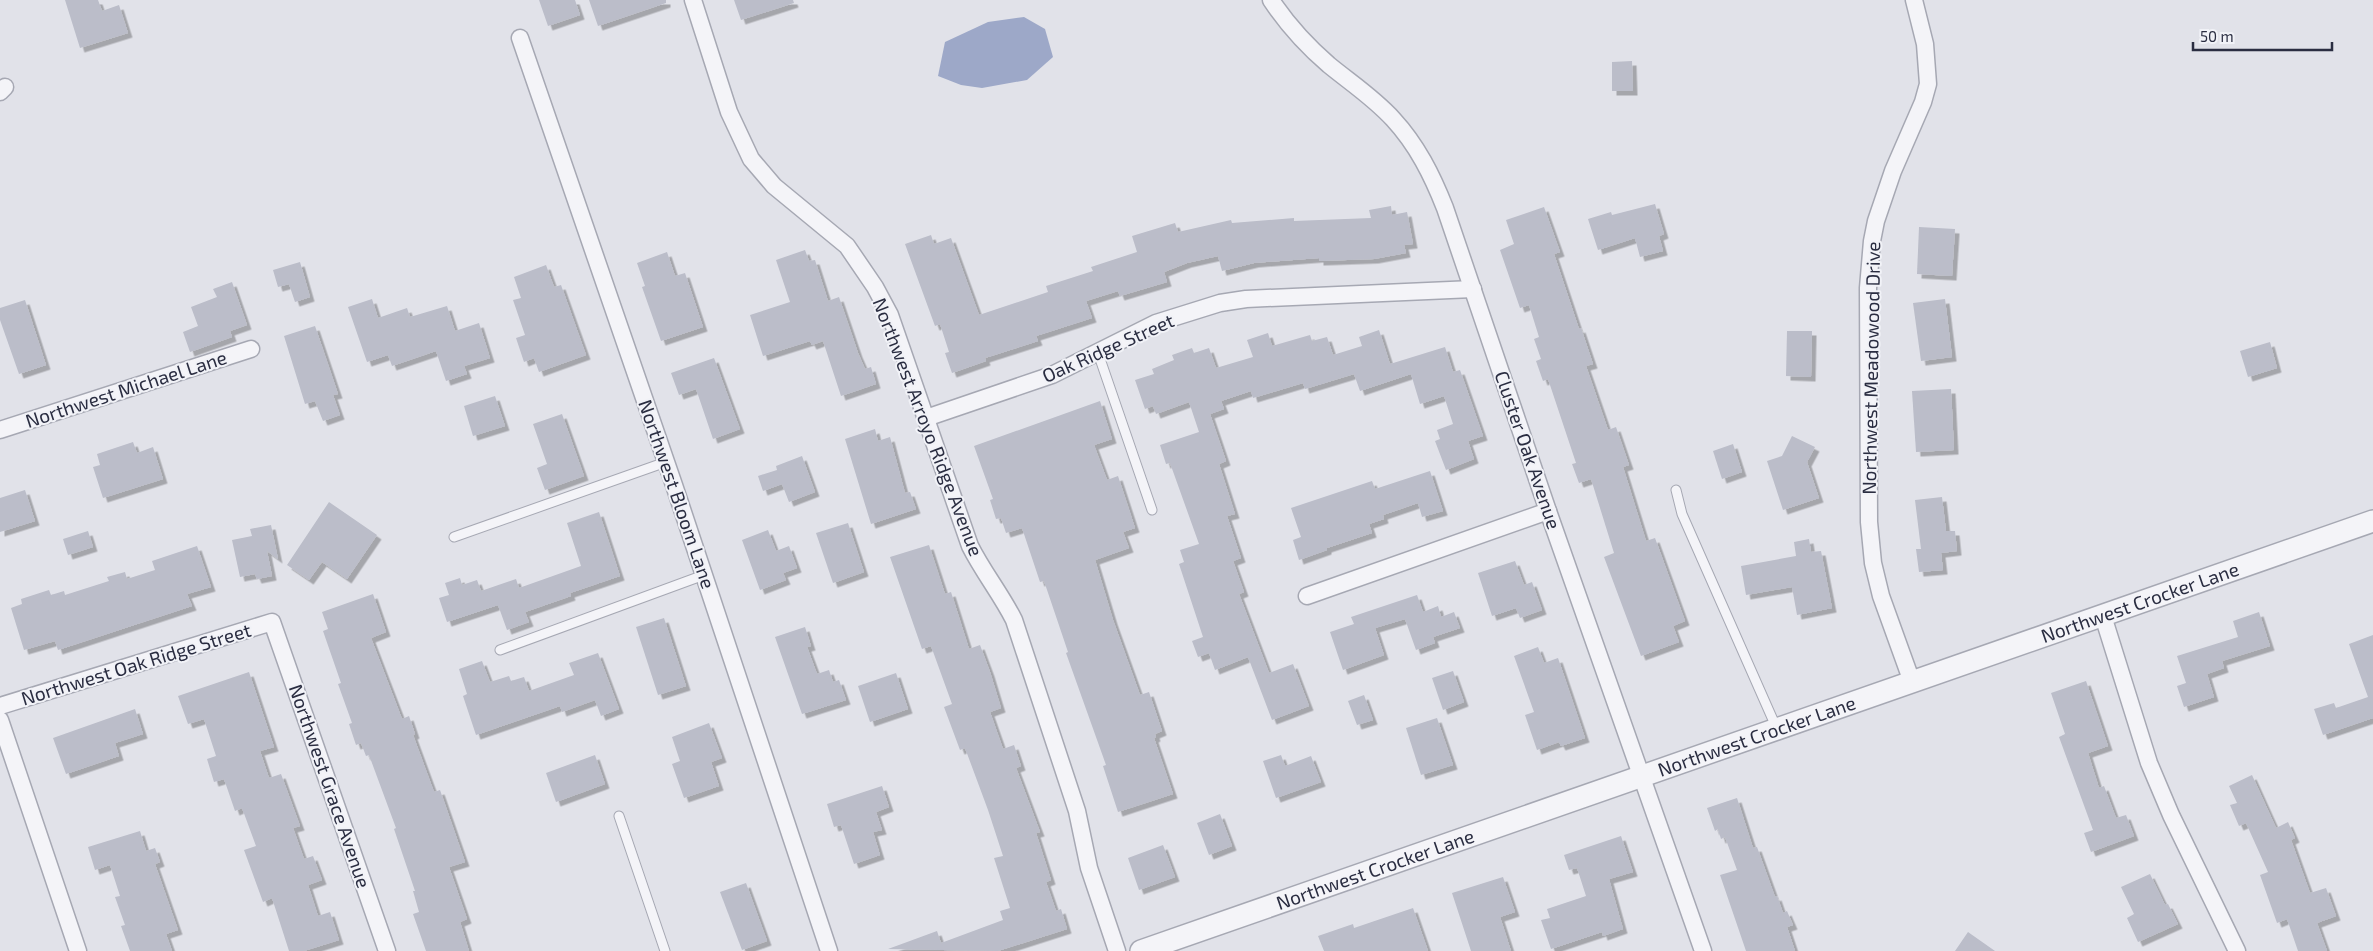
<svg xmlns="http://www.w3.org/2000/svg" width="2373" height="951" font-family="'Exo 2',sans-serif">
<defs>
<filter id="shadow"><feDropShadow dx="4.5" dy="4.5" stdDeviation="0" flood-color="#0004"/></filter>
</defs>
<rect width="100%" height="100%" fill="#e1e2e9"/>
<path fill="#9da8c8" d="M1024 17 1045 29 1053 57 1027 80 982 88 961 85 938 76 945 42 988 22Z"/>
<g fill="#bbbdc9" filter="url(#shadow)">
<path d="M65 0H98L102 11 119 5 128 33 80 48Z"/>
<path d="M539 0H575L580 15 548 26Z"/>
<path d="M589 0H666V3L598 26Z"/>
<path d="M734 0H793L794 3 741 20Z"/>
<path d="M1632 61 1633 91H1612V62Z"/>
<path d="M1655 204 1664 234 1659 236 1663 251 1640 257 1635 238 1598 250 1588 219 1611 212 1612 215Z"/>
<path d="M1391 206 1392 215 1407 212 1413 244 1404 245 1406 253 1374 259 1319 261V258L1254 263 1222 271 1218 256 1187 263 1164 272 1167 282 1120 296 1118 291 1086 301 1092 318 1036 336 1038 341 985 358 986 361 952 373 945 353 949 352 940 324 935 326 905 244 931 235 934 244 951 238 979 315 1048 292 1046 286 1093 271 1091 267 1137 252 1132 236 1175 223 1178 232 1231 220 1232 223 1294 218V221L1371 218 1369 210Z"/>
<path d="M1544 207 1560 252 1554 254 1579 329 1581 328 1593 364 1586 366 1608 430 1616 427 1629 465 1623 467 1646 541 1655 538 1685 621 1673 626 1679 642 1641 656 1604 557 1614 553 1591 479 1579 483 1572 464 1576 463 1548 379 1543 381 1536 361 1541 359 1534 339 1539 337 1529 305 1520 308 1500 250 1514 244 1506 220Z"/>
<path d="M1919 227 1955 229 1952 276 1917 274Z"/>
<path d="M805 250 809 261 815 260 828 301 839 297 858 353 865 369 871 367 876 384 841 396 823 341 812 345 810 341 763 356 750 315 790 302 776 260Z"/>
<path d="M667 252 675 276 685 273 703 327 661 341 642 287 645 286 637 263Z"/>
<path d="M300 262 310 297 295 302 289 284 278 287 273 270Z"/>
<path d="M546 265 554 287 561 285 586 355 539 372 534 358 524 362 516 338 525 335 513 300 521 298 514 277Z"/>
<path d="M232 282 247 325 230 331 232 337 190 352 183 332 198 326 191 307 217 297 213 289Z"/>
<path d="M372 299 378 318 407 308 410 317 447 306 455 331 479 323 490 358 464 366 467 374 446 381 436 351 392 366 388 355 367 362 348 307Z"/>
<path d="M1945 299 1952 357 1921 361 1913 303Z"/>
<path d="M25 300 46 365 19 374 0 320V308Z"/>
<path d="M315 326 338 394 333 395 340 415 323 421 315 401 305 404 284 336Z"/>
<path d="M1379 330 1390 364 1445 347 1453 372 1460 370 1483 436 1468 441 1474 459 1446 470 1435 441 1440 439 1437 430 1453 424 1444 396 1420 404 1411 374 1360 391 1354 374 1305 389 1303 383 1253 398 1251 391 1221 401 1224 409 1210 414 1226 461 1219 464 1235 514 1227 516 1241 558 1233 561 1244 592 1239 594 1269 673 1293 664 1309 706 1272 720 1248 657 1215 670 1209 653 1198 657 1192 641 1203 637 1179 564 1184 562 1180 550 1199 544 1170 463 1166 464 1160 445 1199 432 1189 402 1156 414 1153 406 1145 409 1135 380 1154 374 1152 369 1174 360 1172 355 1192 348 1194 353 1209 348 1216 368 1253 357 1247 340 1268 333 1272 346 1310 335 1312 341 1327 337 1333 355 1362 346 1359 337Z"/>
<path d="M1787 331H1812L1811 377 1786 376Z"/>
<path d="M2270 342 2277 368 2248 377 2240 351Z"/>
<path d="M714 358 740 429 713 439 696 389 679 395 671 373Z"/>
<path d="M1951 389 1954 450 1916 452 1912 391Z"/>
<path d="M495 396 505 426 473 436 464 406Z"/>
<path d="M1100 401 1112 439 1094 445 1107 480 1118 476 1135 528 1123 532 1129 548 1095 560 1113 620 1140 695 1149 692 1162 731 1155 734 1156 737 1154 738 1173 794 1118 812 1103 766 1106 765 1066 653 1068 652 1044 581 1040 582 1022 528 1006 533 1001 518 996 519 990 500 993 499 974 446Z"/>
<path d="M562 414 584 476 545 490 537 468 547 464 533 424Z"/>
<path d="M875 429 878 441 890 437 905 493 910 492 916 509 871 524 845 439Z"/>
<path d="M1792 436 1815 447 1807 462 1819 498 1783 510 1767 461 1782 456Z"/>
<path d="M133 442 137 453 153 447 163 479 103 498 93 467 100 465 97 454Z"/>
<path d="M1733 444 1742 472 1722 479 1713 451Z"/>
<path d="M802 456 815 492 789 502 782 484 763 491 758 476 777 470 776 466Z"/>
<path d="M1430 471 1443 511 1422 517 1418 503 1383 515 1384 519 1369 524 1372 533 1327 548V550L1299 560 1293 540 1301 537 1291 508 1372 481 1375 489Z"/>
<path d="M25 490 35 521 0 532V498Z"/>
<path d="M1942 497 1946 531H1955L1957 551 1941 553 1943 570 1919 572 1916 549H1921L1915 500Z"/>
<path d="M329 502 377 535 347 579 322 562 309 580 287 565Z"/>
<path d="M599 512 620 576 570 593 571 596 525 612 529 622 507 630 498 605 447 622 439 598 449 595 445 583 460 578 462 585 477 580 481 591 516 579 519 588 581 566 567 523Z"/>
<path d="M848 523 864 572 833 583 816 533Z"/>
<path d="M271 525 278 559 267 551 272 576 257 579 255 574 240 577 232 540 252 536 250 529Z"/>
<path d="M768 530 776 551 789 546 797 568 783 573 786 580 760 590 742 540Z"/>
<path d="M88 531 93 547 68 555 63 539Z"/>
<path d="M1809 539 1811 552 1821 551 1832 608 1797 615 1792 587 1746 595 1741 566 1796 556 1794 542Z"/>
<path d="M929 545 945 594 951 592 969 649 980 645 990 672 1001 708 990 712 1003 749 1014 745 1021 766 1016 768 1040 832 1036 833 1051 880 1046 882 1056 911 1061 909 1067 929 998 951 888 949 937 931 941 943 1003 920 1000 911 1010 908 994 858 1003 856 988 810 965 748 960 750 944 707 952 704 931 646 922 649 890 557Z"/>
<path d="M197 546 211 587 187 594 192 606 58 650 55 641 24 650 11 608 22 604 21 599 49 590 51 595 64 591 65 595 109 581 107 577 125 572 127 579 155 570 152 561Z"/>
<path d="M1515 561 1524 585 1532 582 1542 610 1520 618 1516 608 1492 616 1478 573Z"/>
<path d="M373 594 386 632 371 638 402 719 409 716 415 734 413 735 434 792 440 790 465 862 449 867 467 919 460 922 469 951H426L413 914 419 912 413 891H415L394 829 396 828 369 755 366 756 361 743 356 745 349 724 352 723 338 684 341 683 323 631 328 629 322 612Z"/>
<path d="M1417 595 1423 612 1438 606 1441 617 1454 612 1460 628 1433 637 1435 643 1416 650 1405 619 1375 628 1384 655 1343 670 1330 632 1354 624 1351 617Z"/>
<path d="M2259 612 2270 646 2222 661 2224 668 2207 674 2214 697 2184 707 2177 686 2186 683 2177 656 2238 637 2233 621Z"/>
<path d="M664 618 686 686 658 695 636 627Z"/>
<path d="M805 627 811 646 807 647 817 674 829 670 833 682 839 680 846 700 802 714 775 637Z"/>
<path d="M2373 635V718L2323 735 2314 709 2334 703 2336 708 2368 697 2349 644Z"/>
<path d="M1538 647 1544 663 1558 658 1585 738 1561 746 1559 742 1537 750 1525 715 1534 712 1514 656Z"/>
<path d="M598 653 619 709 601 716 595 700 562 712 560 706 476 735 463 696 467 694 459 669 482 661 490 682 509 676 511 681 524 677 529 691 574 675 569 663Z"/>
<path d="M1453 671 1464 702 1443 710 1432 678Z"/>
<path d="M249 672 274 747 260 751 269 778 281 774 300 826 293 828 304 859 313 856 322 880 308 885 318 916 330 912 339 940 304 951H289L272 898 263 902 244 850 256 846 242 808 235 811 224 779 214 782 207 759 216 756 204 719 188 724 178 696Z"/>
<path d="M896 673 908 709 870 722 858 686Z"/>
<path d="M2086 681 2108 746 2088 753 2099 788 2104 786 2116 818 2126 815 2134 836 2091 852 2084 833 2093 830 2059 737 2065 734 2051 693Z"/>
<path d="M1364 695 1373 720 1357 725 1348 701Z"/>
<path d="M135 709 143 734 115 743 119 756 66 774 53 738Z"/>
<path d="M1437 718 1453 765 1421 775 1406 728Z"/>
<path d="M709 723 722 758 711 762 719 786 684 798 672 764 680 761 672 737Z"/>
<path d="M595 755 605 784 556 802 546 773Z"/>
<path d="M1281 755 1285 766 1311 756 1321 782 1276 798 1263 761Z"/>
<path d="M2252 775 2276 828 2288 822 2295 838 2291 840 2310 893 2326 888 2336 916 2317 923 2327 951H2298L2287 919 2277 923 2260 875 2268 872 2246 823 2239 826 2230 805 2237 803 2229 786Z"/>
<path d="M882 786 889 807 876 812 882 830 873 832 880 855 854 864 841 825 834 827 827 804Z"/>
<path d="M1737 798 1753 848 1757 847 1775 897 1777 896 1783 913 1787 911 1793 925 1787 927 1795 951H1746L1720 875 1737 870 1725 837 1721 839 1718 829 1715 831 1707 808Z"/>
<path d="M1220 814 1232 846 1209 855 1197 823Z"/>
<path d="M140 831 146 851 155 848 160 862 155 864 178 930 166 934 172 951H130L121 926 125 925 115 897 120 896 110 865 95 870 88 847Z"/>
<path d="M1621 836 1633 872 1609 879 1623 929 1603 936 1602 932 1551 949 1541 920 1550 918 1547 909 1586 896 1577 868 1569 870 1564 855Z"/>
<path d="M1163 845 1175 877 1139 890 1128 858Z"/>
<path d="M2150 874 2165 905 2168 904 2178 924 2138 942 2127 918 2134 914 2121 887Z"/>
<path d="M1503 877 1515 912 1500 917 1511 951H1471L1452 893Z"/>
<path d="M746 883 767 941 742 950 720 892Z"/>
<path d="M1413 908 1428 951H1324L1318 936 1353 924 1354 928Z"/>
<path d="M1968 932 1995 951H1955Z"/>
</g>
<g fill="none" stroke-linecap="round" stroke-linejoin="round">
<g stroke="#a6a8b3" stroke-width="11">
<g id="service">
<path d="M1098 353 1152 510"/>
<path d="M1676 490 1682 514 1777 729"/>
<path d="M454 537 666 462"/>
<path d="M500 650 704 575"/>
<path d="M619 816 665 951"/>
</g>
</g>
<g stroke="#a6a8b3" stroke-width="19">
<g id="minor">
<path d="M693 0 729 112 751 159 774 186 847 246 875 287 890 315 970 546C983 572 1001 594 1014 620L1077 811 1089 868 1117 951"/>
<path d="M1271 0C1287 24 1307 46 1329 65 1351 83 1374 98 1393 119 1417 145 1432 175 1445 208L1548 511 1703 951"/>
<path d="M520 38 674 485 829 951"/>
<path d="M0 92 5 87"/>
<path d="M926 418 1052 375 1156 323 1220 303 1246 299 1473 289"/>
<path d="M0 430 251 349"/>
<path d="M1307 596 1548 511"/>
<path d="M2103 616 2149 763 2171 815 2237 951"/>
<path d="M1912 682 1881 596 1873 563 1869 522 1868 288 1872 241 1876 221 1893 171 1923 102 1928 84 1925 44 1914 0"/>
<path d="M0 706 272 622 387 951"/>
<path d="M0 720 78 951"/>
</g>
</g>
<g stroke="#a6a8b3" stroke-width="24">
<g id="tertiary">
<path id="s1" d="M1141 951 2373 521"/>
</g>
</g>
<use href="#service" stroke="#f4f4f8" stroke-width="9"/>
<use href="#minor" stroke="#f4f4f8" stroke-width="16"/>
<use href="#tertiary" stroke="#f4f4f8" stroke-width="21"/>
</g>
<g text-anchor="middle" stroke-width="4" stroke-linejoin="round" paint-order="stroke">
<g font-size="19" fill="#2a2d41" stroke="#f1f2f7">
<text transform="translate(1108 348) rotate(-24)" y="7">Oak Ridge Street</text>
<text transform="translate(1871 368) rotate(-89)" y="7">Northwest Meadowood Drive</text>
<text transform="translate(126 389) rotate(-18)" y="7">Northwest Michael Lane</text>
<text transform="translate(928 427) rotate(69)" y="7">Northwest Arroyo Ridge Avenue</text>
<text transform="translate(1528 450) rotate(71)" y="7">Cluster Oak Avenue</text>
<text transform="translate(677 494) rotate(71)" y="7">Northwest Bloom Lane</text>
<text dy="7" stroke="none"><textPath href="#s1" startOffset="1058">Northwest Crocker Lane</textPath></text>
<text transform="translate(136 664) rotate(-17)" y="7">Northwest Oak Ridge Street</text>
<text dy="7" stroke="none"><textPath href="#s1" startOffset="652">Northwest Crocker Lane</textPath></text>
<text transform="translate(330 786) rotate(71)" y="7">Northwest Grace Avenue</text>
<text dy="7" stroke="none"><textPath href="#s1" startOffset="248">Northwest Crocker Lane</textPath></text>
</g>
</g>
<path d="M2193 42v8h139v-8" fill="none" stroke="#2a2d41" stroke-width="2.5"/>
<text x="2200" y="42" font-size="15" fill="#2a2d41" stroke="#f1f2f7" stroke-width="4" paint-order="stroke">50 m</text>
</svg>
